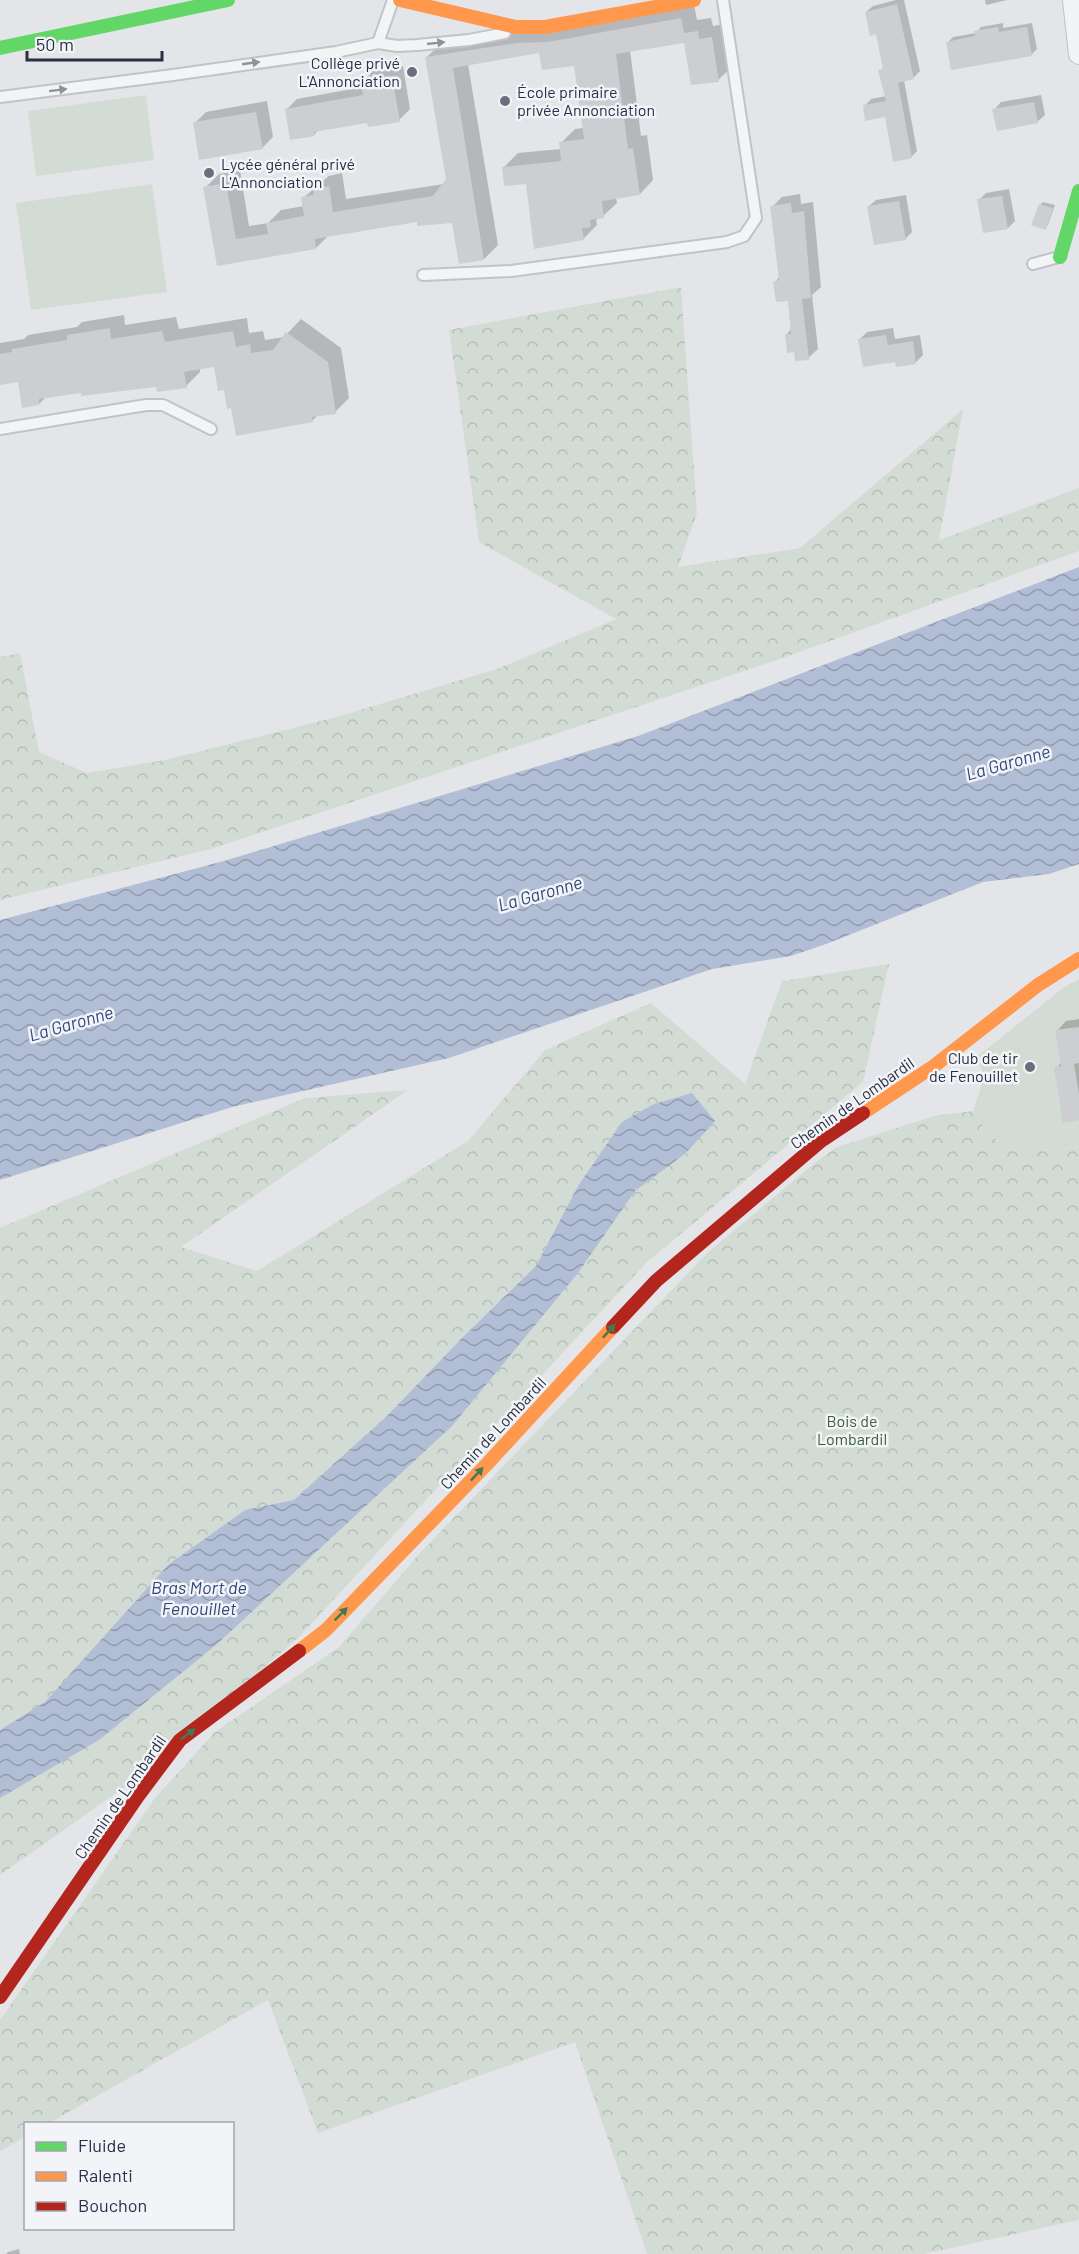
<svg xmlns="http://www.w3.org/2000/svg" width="1079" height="2254" font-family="Barlow,sans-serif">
<defs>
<pattern id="forest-crowns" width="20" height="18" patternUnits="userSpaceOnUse" patternTransform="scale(1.5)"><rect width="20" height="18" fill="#d3dcd4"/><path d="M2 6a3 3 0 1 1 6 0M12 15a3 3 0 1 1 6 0" fill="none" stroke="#b5bdb7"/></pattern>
<pattern id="water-waves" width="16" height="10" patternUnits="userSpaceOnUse" patternTransform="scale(1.5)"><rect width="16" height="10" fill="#b1bed5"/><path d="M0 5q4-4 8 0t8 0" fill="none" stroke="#909bae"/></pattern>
</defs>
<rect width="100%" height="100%" fill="#e4e5e9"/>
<g fill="#d3dcd4">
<path d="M146 95 154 160 36 176 28 111Z"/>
<path d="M152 184 167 292 31 310 16 203Z"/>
<path d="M1079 979V1147C1053 1151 1010 1154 989 1134 983 1128 978 1118 973 1111L984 1078 978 1056 1063 988Z"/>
</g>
<g fill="url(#forest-crowns)">
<path d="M681 287 697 513 678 567 800 548 963 409 939 540 1079 488V551L780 659 211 849 0 900V657L20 653 39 752 87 773 165 760 337 717 497 669 616 619 479 542 449 330Z"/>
<path d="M889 964 863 1082 647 1262 298 1638 139 1777 0 1875V1228L305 1098 408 1090 181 1247 257 1271 468 1141 545 1050 651 1003 745 1084 782 981Z"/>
<path d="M973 1111C978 1118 983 1128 989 1134 1010 1154 1053 1151 1079 1147V2220L924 2254H647L575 2042 318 2133 268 2000 49 2123 26 2124 25 2137 0 2151V2020L155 1798 215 1732 339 1647 420 1553 707 1253 816 1162 837 1147 934 1116Z"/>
</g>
<g fill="url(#water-waves)">
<path d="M1079 567V864L1049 874 983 882 826 944 791 956 712 969 449 1058 232 1107 0 1180V920L224 861 638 736Z"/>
<path d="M692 1093 715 1121 686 1153 635 1191 578 1273 452 1426 216 1645 99 1740 0 1798V1730L45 1702 168 1565 245 1510 294 1500 387 1416 463 1337 536 1266 578 1186 622 1122 654 1104Z"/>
</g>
<g fill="#0003">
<path d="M896 0H904L920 71 913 78 904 80 917 151 911 157 886 115 865 106 871 99 886 96 880 71 884 67 877 32 866 12 873 6Z"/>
<path d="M985 0H1007L986 5Z"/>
<path d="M694 5 697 20 711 18 713 26 725 24 732 67 718 80 686 42 630 50 641 136 647 135 653 180 640 194 616 197 617 203 603 216 596 220 597 225 583 239 527 182 504 167 518 153 561 149V143L575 129 584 128 575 64 541 52 468 64 498 245 484 259 461 262 453 221H418L328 236 316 248 218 265 205 188 219 174 240 170 249 226 268 223 281 210 304 206 303 198 329 176 342 173 346 199 444 184 448 179 427 57 441 43Z"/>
<path d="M1003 23V28L1032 23 1037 49 1032 54 948 42 953 37 976 33 981 27Z"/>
<path d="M403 66 410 109 399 120 369 121 319 129 314 135 286 110 297 99 363 87 362 82 373 71Z"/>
<path d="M1041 95 1045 115 1037 122 994 110 1001 102Z"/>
<path d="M267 101 273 137 262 148 195 123 206 112Z"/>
<path d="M1009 189 1015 221 1008 228 979 200 986 193Z"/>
<path d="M800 194 801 204 813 202 821 287 812 295 818 349 808 358 795 351 786 335 792 328 790 299 775 282 780 276 772 207 782 197Z"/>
<path d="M906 195 912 232 905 239 869 206 876 200Z"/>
<path d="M1043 202 1055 205 1048 225 1045 228 1040 205Z"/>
<path d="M124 315 125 325 176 317 179 329 247 318 249 333 263 331 265 340 284 337 301 319 341 348 349 398 335 412 318 415 312 421 232 406 216 365 200 368V372L186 386 157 385 82 391 46 397 39 404 19 380 0 384V343L24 339 28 335 77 327 82 322Z"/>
<path d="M893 328 895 339 920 335 923 355 915 363 896 361 860 339 867 332Z"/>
<path d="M1079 1019V1119L1056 1068 1062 1062 1057 1031 1066 1021Z"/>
<path d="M19 2249 20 2254H6L8 2252Z"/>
</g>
<g fill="#ccced2">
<path d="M897 4 914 79 898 83 912 158 893 162 885 117 865 121 863 105 886 101 878 70 883 69 876 34 870 36 865 12Z"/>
<path d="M681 18 684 33 698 31 699 39 712 37 719 82 691 85 684 43 616 54 628 149 633 148 640 195 602 201 604 218 590 220 591 227 582 228 584 240 534 249 526 184 504 186 502 167 561 161 559 142 584 139 574 66 542 70 539 53 453 68 484 260 459 264 452 223 417 226V222L315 239 316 249 217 266 203 187 226 183 236 239 268 234 266 223 304 216 301 197 314 195 313 189 329 186 333 212 433 196 446 179 425 57 517 43 548 42Z"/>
<path d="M998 27 999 32 1027 27 1032 56 951 70 946 42 975 36 974 31Z"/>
<path d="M392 76 400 122 368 127 367 123 314 132 315 136 290 140 285 109 363 95 361 81Z"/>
<path d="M1034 102 1038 123 997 131 992 109Z"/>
<path d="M256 112 263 149 199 160 193 122Z"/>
<path d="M1002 196 1008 229 983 233 977 199Z"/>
<path d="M899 201 906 240 874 245 867 206Z"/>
<path d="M791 203 792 213 804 211 811 298 802 299 809 360 795 361 794 352 787 353 785 334H791L788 301 776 302 773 282 779 280 770 206Z"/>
<path d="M1039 204 1053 208 1046 230 1031 225Z"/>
<path d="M110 328 111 339 162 331 165 342 233 331 236 347 250 344 251 353 273 350 286 332 328 362 336 414 312 417 313 422 236 436 231 408 227 409 224 390 218 391 214 367 184 372 187 388 157 392 156 387 81 396V393L39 399V405L22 408 18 382 0 385V354L12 352V349L67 340V335Z"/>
<path d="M886 335 888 345 913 341 916 364 896 367 895 362 863 367 858 339Z"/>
<path d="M1079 1027V1063L1074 1064 1079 1094V1120L1063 1123 1054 1067 1061 1066 1055 1030Z"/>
</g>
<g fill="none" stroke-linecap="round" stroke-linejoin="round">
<g stroke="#c2c3c7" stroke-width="14">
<g id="lane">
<path d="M378 43 393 0"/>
<path d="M0 97 173 75 336 52 378 43 397 46 417 45 469 40 505 33"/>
<path d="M1033 264 1059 257"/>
<path d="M423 275 511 271 727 242 744 236 756 218 723 0"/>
<path d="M0 429 146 405H163L211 429"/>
</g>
</g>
<g stroke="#c2c3c7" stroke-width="22">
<path id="street" d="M1073 0 1079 54"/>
</g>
<use href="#lane" stroke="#f3f4f6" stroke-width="10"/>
<use href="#street" stroke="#f3f4f6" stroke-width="20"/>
<g stroke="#63d668" stroke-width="14">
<path d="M0 48 228 0"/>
<path d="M1060 257 1079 191"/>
</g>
<g stroke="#ff974d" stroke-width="14">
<path d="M400 0 516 27H545L694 0"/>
<path d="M863 1113 934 1066 1038 985 1079 959"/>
<path d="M299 1651 326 1630 487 1464 613 1327"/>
</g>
<g stroke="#b3261e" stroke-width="14">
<path d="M613 1327 656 1281 821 1141 863 1113"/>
<path d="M0 1997 138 1796 180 1740 299 1651"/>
</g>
</g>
<defs><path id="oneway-solid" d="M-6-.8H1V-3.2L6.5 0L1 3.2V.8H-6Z" transform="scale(1.5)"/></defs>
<g fill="#8e929d">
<use href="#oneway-solid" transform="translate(436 43) rotate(-6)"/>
<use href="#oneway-solid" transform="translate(251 63) rotate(-8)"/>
<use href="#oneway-solid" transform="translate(58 90) rotate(-7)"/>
</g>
<g fill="#437a54">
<use href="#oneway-solid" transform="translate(609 1331) rotate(-47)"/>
<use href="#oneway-solid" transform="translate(477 1474) rotate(-47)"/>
<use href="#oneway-solid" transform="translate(341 1614) rotate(-45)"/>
<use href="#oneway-solid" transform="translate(188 1734) rotate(-37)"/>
</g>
<g fill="#6a6f7e" stroke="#f2f4f8" stroke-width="2">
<circle cx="412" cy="72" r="6"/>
<circle cx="505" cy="101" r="6"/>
<circle cx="209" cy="173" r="6"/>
<circle cx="1030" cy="1067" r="6"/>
</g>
<g text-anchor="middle" stroke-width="5" stroke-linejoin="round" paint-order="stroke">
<g font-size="16" fill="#292f44" stroke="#f2f4f8" text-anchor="end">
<text x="400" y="69">Collège privé<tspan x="400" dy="18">L'Annonciation</tspan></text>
<text x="517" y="98" text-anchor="start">École primaire<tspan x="517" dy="18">privée Annonciation</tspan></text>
<text x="221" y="170" text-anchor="start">Lycée général privé<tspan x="221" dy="18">L'Annonciation</tspan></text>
<text x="1018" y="1064">Club de tir<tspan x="1018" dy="18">de Fenouillet</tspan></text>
</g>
<g font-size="16" fill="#292f44" stroke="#f2f4f8">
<text transform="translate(852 1103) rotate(-35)" y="6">Chemin de Lombardil</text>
<text transform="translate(493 1433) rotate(-47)" y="6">Chemin de Lombardil</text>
<text transform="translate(120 1797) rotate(-55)" y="6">Chemin de Lombardil</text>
</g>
<g font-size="16" fill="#386135" stroke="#f2f4f8">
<text x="852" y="1427">Bois de<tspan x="852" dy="18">Lombardil</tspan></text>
</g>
<g font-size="18" font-style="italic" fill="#30487a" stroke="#f2f4f8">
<text transform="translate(1008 763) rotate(-16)" y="6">La Garonne</text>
<text transform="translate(540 894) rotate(-16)" y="6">La Garonne</text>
<text transform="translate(71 1024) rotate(-16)" y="6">La Garonne</text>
<text x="199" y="1594">Bras Mort de<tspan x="199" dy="21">Fenouillet</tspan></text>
</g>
</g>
<rect x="24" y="2122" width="210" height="108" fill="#f2f4f8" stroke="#a2a5b0" stroke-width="1.5"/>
<rect x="36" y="2142" width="30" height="9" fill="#63d668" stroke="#a2a5b0" stroke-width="1.5"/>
<text x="78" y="2152" font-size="18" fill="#292f44">Fluide</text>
<rect x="36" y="2172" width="30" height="9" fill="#ff974d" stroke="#a2a5b0" stroke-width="1.5"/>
<text x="78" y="2182" font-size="18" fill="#292f44">Ralenti</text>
<rect x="36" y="2202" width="30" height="9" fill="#b3261e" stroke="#a2a5b0" stroke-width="1.5"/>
<text x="78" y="2212" font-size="18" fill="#292f44">Bouchon</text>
<path d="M27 51v9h135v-9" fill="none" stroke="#292f44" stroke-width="3"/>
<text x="36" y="51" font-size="18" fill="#292f44" stroke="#f2f4f8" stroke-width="4.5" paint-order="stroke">50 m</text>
</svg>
